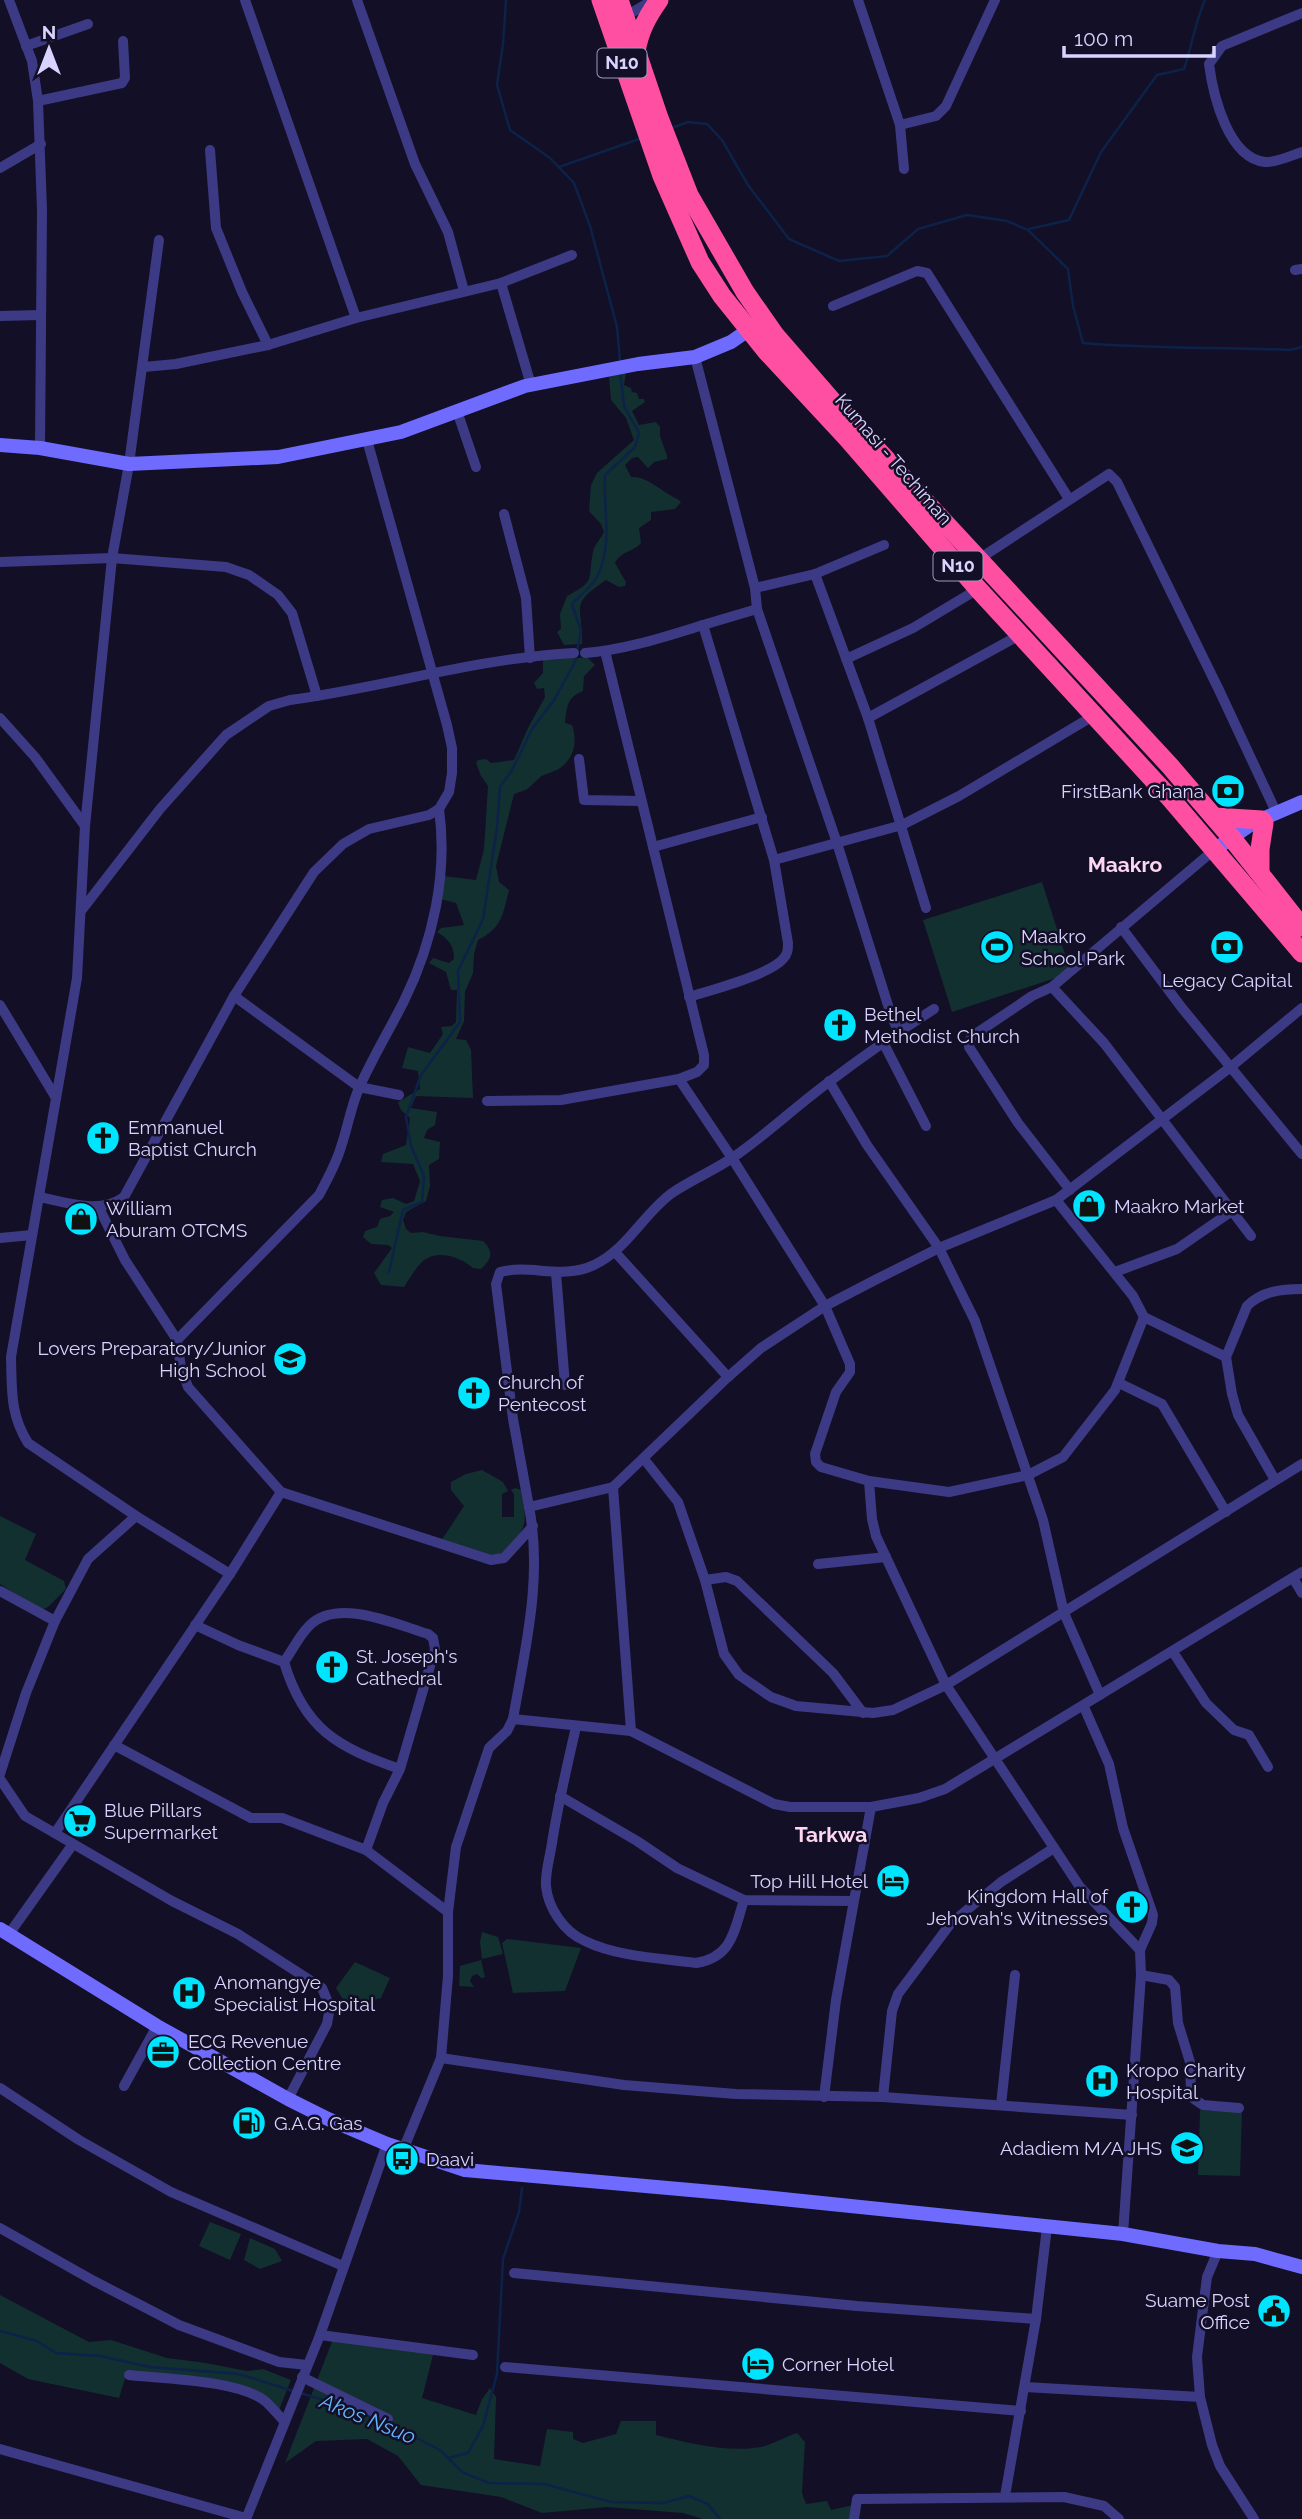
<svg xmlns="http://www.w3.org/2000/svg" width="1302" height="2519" font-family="Raleway,sans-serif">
<rect width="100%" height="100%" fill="#130f26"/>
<g fill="#12302f">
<path d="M626 372 624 385 631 388 632 392 637 393 639 399H644L645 402 632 411 639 425 656 422 660 427V436L667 456V459L654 462 648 468 638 457 632 458 625 465 631 477C646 477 654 485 665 492 670 496 676 497 681 502L675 509 651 512V520L639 528 641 543C633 552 621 551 615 563L626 582 625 586 619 587 606 580C568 606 583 604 582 644L564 645 557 632 561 629 560 614 567 596C597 580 587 581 593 552 594 545 601 539 604 532L601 524 589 511 591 485 597 473 634 440 626 418 611 400 609 377Z"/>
<path d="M550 658H588L595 665 584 676 583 691C567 697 567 707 565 723L572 725C578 742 574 760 557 770 551 773 542 774 537 780 526 790 529 789 514 794L496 866 499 882 509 890C503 914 502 928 478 940L474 954 473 973 465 992 464 1021 456 1039 466 1040 471 1050 473 1098 416 1096 411 1108 437 1112 435 1125 427 1130 424 1138 440 1142 439 1159 429 1165 430 1186 426 1201 406 1212 403 1220 406 1229 411 1233 423 1232 440 1236 483 1241C494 1251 492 1259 481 1269L473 1268C460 1257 436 1248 421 1263 414 1270 409 1280 404 1287L381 1285 374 1273 392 1248 388 1245 371 1244 363 1237 365 1231 377 1227 380 1219 390 1216 394 1212 380 1207 382 1200 393 1198 406 1204 414 1201 420 1181 413 1164 381 1162 383 1154 406 1145 410 1118 401 1110 398 1102 420 1089 418 1071 402 1068 408 1047 430 1053 443 1034 441 1027 452 1026 456 1022 457 990H451L446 972 429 963 433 958 449 963 454 959C454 946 449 939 437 932L441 928 464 925 456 903 440 899 443 876 476 880 484 849 488 786 481 776 476 763 478 760 486 759 491 763 514 760 528 728 545 697 544 688 537 689 534 683 543 673V659Z"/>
<path d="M1042 882 1071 973 952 1012 923 920Z"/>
<path d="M482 1470 503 1482 508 1491 502 1494V1517H514V1494L511 1490 515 1488 521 1490C528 1526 527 1527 503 1554 482 1558 461 1548 441 1541L464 1506 451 1490V1482L466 1474Z"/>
<path d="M0 1516 36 1534 25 1560 64 1581 66 1589 48 1607 41 1610 0 1584Z"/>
<path d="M482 1932 498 1937 503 1954 482 1959 480 1942Z"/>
<path d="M507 1939 581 1948 565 1991 513 1993 502 1943Z"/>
<path d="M481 1960 485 1977 481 1978 477 1974 472 1976 470 1981 474 1987 459 1986 460 1966Z"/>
<path d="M355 1962 390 1978 381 1998 347 2006 336 1988Z"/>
<path d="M1200 2110 1242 2111 1240 2176 1198 2175Z"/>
<path d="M210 2222 241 2234 230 2260 199 2246Z"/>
<path d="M250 2238 275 2249 282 2261 260 2269 244 2260Z"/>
<path d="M0 2295 89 2342 111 2340 167 2358 206 2363 247 2371 263 2369 291 2380 279 2410 268 2398 127 2372 119 2398 28 2379 0 2363Z"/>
<path d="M333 2339 388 2345 433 2355 422 2398 476 2415 482 2399 490 2388 496 2397 494 2459 540 2466 547 2429 573 2432V2439L583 2443 616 2434 621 2421H656V2435C689 2443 726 2453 761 2447 773 2444 785 2437 797 2433L805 2442 802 2493 806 2504 827 2501 831 2510 853 2505 851 2519H703L683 2513 607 2507 542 2513 501 2497 421 2485 398 2456 367 2439 316 2441 285 2463Z"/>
</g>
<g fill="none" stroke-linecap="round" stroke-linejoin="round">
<g stroke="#0c2248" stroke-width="2.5">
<path d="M506 0 503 44 497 85 510 130 550 158 574 183 590 226 617 327 620 361"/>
<path d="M672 128 688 122 707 124 722 140 748 185 789 239 839 261 887 256 918 229 967 215 1007 221 1028 230 1068 269 1073 306 1083 343C1152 349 1221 347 1290 350L1302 347"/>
<path d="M559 167 642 138"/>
<path d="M1029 229 1069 220 1101 152 1157 75 1184 69C1192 46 1195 22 1205 0"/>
<path d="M577 651 581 631 572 604C580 595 594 585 598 575 613 543 603 509 605 475L635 447 639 433 624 406 620 371"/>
<path d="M389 1272 403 1210 422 1202 424 1176 411 1146 406 1117 421 1075 460 1022 458 971 483 919 497 828 500 787 512 770 532 729 554 700 574 664 576 658"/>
<path d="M0 2331 37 2341 56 2353 100 2356 150 2367 239 2374 293 2391"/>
<path d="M300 2393 334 2403 376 2419"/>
<path d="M389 2424 440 2450 462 2472 489 2483 544 2484 611 2502 663 2503 689 2496 708 2504 720 2519"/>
<path d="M448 2458 468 2453 483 2426 497 2374 503 2259 519 2212 522 2188"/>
</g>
<g stroke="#3d3a85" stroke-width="10">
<path d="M9 0 32 61 38 101 42 210 40 448"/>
<path d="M245 0 356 318"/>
<path d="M357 0 415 164 448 232 464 291"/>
<path d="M858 0 900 125 904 169"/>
<path d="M1302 13 1222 46 1209 64C1213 95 1228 158 1265 162 1276 163 1292 155 1302 152"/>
<path d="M621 19 653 0"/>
<path d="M26 46 88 24"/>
<path d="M38 101 122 83 125 78 123 41"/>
<path d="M900 125 936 116 946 106 995 0"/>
<path d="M210 150 216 228 242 292 268 345"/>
<path d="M0 168 41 144"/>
<path d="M159 240 129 464 112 558 85 826 77 978 11 1357C12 1391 10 1414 28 1443L136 1516 230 1574"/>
<path d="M1295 270 1302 269"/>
<path d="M501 283 531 385"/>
<path d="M833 306 917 271 927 273 1069 499"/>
<path d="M0 316 41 315"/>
<path d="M695 357 755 588 757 609 837 843 892 1018 899 1032"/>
<path d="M144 367 176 364 268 345 356 318 501 283 572 255"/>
<path d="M457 411 476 467"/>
<path d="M504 514 526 598 530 658"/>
<path d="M979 559 1109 474 1117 482 1219 690 1277 814"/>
<path d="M0 562 112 558 226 567 249 575 278 595 292 613 317 696"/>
<path d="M815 574 868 718 926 908"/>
<path d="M755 588 815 574 884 545"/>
<path d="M757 609 703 625 774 860 902 825 959 796 1093 716"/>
<path d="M585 653C625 650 664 637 703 625"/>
<path d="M846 659 913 628 978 589"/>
<path d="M0 718 35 757 85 826"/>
<path d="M868 718 1020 635"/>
<path d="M579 759 584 800 641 801"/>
<path d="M653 847 762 817"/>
<path d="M81 911 160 809 226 735 269 706 290 700C385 687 478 658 574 653"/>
<path d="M1121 927 1182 1008 1302 1154"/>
<path d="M1052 987 1214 850"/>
<path d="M234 996 359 1087 399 1095"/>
<path d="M689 997C711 990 769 975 783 959 788 954 788 949 788 943L774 860"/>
<path d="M0 1005 56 1098"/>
<path d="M884 1044 926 1126"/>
<path d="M679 1079 732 1158 825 1306 850 1364V1372L836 1392 815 1454 816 1462 821 1467 869 1481 949 1492 1028 1475 1063 1457 1115 1390 1144 1317"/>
<path d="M829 1081 867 1145 939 1248 975 1321 1043 1520 1064 1613 1100 1695"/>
<path d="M487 1101 561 1100 679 1079 697 1072 704 1065V1055L605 651"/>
<path d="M1070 1190 1018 1123 969 1047 971 1037 1032 996 1052 987 1104 1043 1251 1236"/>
<path d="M39 1197C67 1202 99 1215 124 1197L234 996 314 872 343 844 369 829 429 815 439 809 449 792 452 773V748L447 725 367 440"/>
<path d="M1056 1200 1133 1296 1144 1317 1226 1357 1232 1394 1238 1415 1275 1480"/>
<path d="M99 1208 125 1260 177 1340 181 1368 188 1387 281 1492 491 1560 504 1558 533 1526"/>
<path d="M0 1238 32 1235"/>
<path d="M615 1252 728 1377"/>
<path d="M1115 1272 1177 1249 1232 1211"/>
<path d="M556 1273 565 1385"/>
<path d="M177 1340 319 1195C327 1180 336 1164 341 1147 348 1127 351 1105 360 1086 373 1057 390 1029 404 1001 433 942 448 874 439 809"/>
<path d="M1226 1357 1247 1306C1262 1291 1282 1289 1302 1289"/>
<path d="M1119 1383 1162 1404 1226 1512"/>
<path d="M644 1459 678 1502 705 1580 724 1654 739 1675 771 1697 796 1706 873 1713 893 1710 946 1685 1302 1464"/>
<path d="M869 1481 872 1519 876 1536 946 1685 1080 1887 1140 1950 1141 1975 1123 2234"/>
<path d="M613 1487 631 1731"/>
<path d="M529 1507 513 1419 496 1284 500 1272C531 1264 563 1280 594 1265 627 1250 644 1213 672 1193 691 1180 713 1171 732 1158 766 1135 796 1106 829 1082 863 1056 898 1032 934 1009"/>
<path d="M818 1564 886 1557"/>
<path d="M1293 1578 1302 1593"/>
<path d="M705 1580 726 1577 737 1581 833 1673 863 1713"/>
<path d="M0 1591 55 1621"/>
<path d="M195 1625 238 1645 284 1662"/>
<path d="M1173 1652 1206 1703 1234 1730 1249 1735 1268 1767"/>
<path d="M1084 1707 1109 1764 1123 1828 1153 1915 1152 1923 1140 1950"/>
<path d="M513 1719 631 1731 774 1804 790 1807H871L919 1798 945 1789 1302 1572"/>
<path d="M576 1727C567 1766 558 1804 552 1843 550 1857 545 1872 546 1886 548 1908 564 1932 585 1941 618 1957 660 1958 696 1963 733 1957 734 1930 744 1900"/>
<path d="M114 1745 251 1818H282L366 1850"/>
<path d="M400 1769C337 1747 304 1729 284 1662 292 1651 299 1636 309 1626 337 1597 395 1624 428 1634L433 1638 435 1649 400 1769 383 1803 366 1850 448 1912"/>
<path d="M0 1774 26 1693 55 1621 88 1559 136 1516"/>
<path d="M0 1779 25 1816 172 1901 238 1934 322 1988 330 2007 327 2024 288 2099"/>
<path d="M560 1796 637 1841 677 1868 744 1900 853 1901"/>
<path d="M55 1833 230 1574 281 1492"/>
<path d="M9 1934 73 1844"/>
<path d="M1141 1975 1169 1980 1175 1987 1178 2023 1190 2062 1191 2091 1194 2099 1203 2105 1239 2108"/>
<path d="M441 2058 624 2085 736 2094 883 2097 1132 2115"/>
<path d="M124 2086 157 2026"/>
<path d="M0 2088 79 2140 171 2192 343 2266"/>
<path d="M824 2097 836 2000 871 1807"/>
<path d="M883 2097 892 2011 898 1994 951 1923 1001 1882 1054 1848"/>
<path d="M1001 2105 1015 1975"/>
<path d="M403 2150 441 2058 448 1976V1912L456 1847 489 1748 507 1731 513 1719C525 1649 543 1578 529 1507L613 1487 728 1377 761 1348 825 1306 877 1279 939 1248 1056 1200 1232 1066 1302 1008"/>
<path d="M0 2228 94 2281 179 2325 279 2362 307 2365"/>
<path d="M1218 2251 1207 2277 1197 2357 1200 2397 1212 2445 1220 2466 1254 2519"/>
<path d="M514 2273 857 2306 1036 2319"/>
<path d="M320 2335 473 2355"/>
<path d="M505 2367 1021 2411"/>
<path d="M129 2375C165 2379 238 2380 265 2401 272 2407 278 2415 284 2421"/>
<path d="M302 2377 388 2419"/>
<path d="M1025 2387 1200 2397"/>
<path d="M0 2449 246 2518"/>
<path d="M1005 2496 1036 2319 1047 2227"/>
<path d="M246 2519 320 2335 387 2144"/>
<path d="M854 2519 857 2499 1064 2497 1104 2506 1119 2519"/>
</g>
<g stroke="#6f6bff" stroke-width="14">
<path d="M0 445 40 448 129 464 278 457 401 432 525 386 638 364 695 357 731 342 757 324"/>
<path d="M1214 850 1253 823 1302 802"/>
<path d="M0 1929 157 2026 288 2099 328 2119 387 2144 465 2170 724 2193 1123 2234 1218 2251 1255 2254 1302 2267"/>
</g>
<g stroke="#ff4fa3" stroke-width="19">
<path d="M601 0 662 176 700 262 722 296 767 352 847 438 978 589 1170 798 1302 953"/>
<path d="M619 0 659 118 689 195 745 292 775 335 834 403 1170 766 1231 837 1302 927"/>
<path d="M636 51C640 30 647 17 659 0"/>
<path d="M1214 817 1262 820"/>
<path d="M1260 873V849L1264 823"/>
</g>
</g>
<defs>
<g id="bank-disc" transform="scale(1.75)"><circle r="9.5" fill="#00e5ff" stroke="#130f26"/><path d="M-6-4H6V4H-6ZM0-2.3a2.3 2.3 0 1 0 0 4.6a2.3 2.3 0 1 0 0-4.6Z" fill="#111"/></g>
<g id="stadium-disc" transform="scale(1.75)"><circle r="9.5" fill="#00e5ff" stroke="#130f26"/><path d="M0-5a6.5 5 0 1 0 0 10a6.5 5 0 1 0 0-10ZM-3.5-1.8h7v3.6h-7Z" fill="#111"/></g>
<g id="church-disc" transform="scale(1.75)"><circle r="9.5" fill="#00e5ff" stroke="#130f26"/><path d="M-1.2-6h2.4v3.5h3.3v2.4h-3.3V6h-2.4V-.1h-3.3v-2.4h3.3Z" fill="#111"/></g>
<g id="shop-disc" transform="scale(1.75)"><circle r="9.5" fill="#00e5ff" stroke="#130f26"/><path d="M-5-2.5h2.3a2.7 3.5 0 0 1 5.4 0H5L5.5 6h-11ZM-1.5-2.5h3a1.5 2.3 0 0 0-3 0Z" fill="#111"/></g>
<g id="school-disc" transform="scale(1.75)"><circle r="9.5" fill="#00e5ff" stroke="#130f26"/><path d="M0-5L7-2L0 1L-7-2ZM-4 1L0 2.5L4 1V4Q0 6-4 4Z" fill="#111"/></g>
<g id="supermarket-disc" transform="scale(1.75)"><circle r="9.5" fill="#00e5ff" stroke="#130f26"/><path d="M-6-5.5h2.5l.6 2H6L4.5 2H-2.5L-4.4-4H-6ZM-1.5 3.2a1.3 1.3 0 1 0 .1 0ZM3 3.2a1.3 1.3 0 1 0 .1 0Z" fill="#111"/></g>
<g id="hotel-disc" transform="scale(1.75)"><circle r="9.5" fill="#00e5ff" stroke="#130f26"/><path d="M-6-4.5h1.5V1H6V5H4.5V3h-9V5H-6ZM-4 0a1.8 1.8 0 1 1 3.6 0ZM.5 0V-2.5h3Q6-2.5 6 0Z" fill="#111"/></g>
<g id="hospital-disc" transform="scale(1.75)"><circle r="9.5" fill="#00e5ff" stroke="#130f26"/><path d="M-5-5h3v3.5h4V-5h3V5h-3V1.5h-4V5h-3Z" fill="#111"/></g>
<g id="office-disc" transform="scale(1.75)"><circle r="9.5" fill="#00e5ff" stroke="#130f26"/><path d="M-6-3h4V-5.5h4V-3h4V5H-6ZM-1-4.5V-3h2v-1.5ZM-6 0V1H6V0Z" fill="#111"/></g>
<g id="fuel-disc" transform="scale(1.75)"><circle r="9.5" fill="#00e5ff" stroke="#130f26"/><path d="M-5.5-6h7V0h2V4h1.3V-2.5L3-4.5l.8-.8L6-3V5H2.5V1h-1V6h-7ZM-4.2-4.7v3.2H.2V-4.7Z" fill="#111"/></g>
<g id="bus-disc" transform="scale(1.75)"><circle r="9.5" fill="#00e5ff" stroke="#130f26"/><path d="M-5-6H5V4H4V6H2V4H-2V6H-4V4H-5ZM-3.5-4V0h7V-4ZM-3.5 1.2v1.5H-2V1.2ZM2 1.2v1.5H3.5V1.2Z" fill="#111"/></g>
<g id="civic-disc" transform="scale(1.75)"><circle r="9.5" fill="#00e5ff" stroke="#130f26"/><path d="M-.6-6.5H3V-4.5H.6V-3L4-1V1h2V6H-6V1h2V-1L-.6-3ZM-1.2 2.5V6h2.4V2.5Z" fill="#111"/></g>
</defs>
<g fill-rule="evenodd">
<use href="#bank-disc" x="1228" y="791"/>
<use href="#stadium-disc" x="997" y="947"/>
<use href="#bank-disc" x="1227" y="947"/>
<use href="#church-disc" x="840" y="1025"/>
<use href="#church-disc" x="103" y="1138"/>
<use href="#shop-disc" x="1089" y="1206"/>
<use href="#shop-disc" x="81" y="1219"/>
<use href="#school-disc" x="290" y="1359"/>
<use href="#church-disc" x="474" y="1393"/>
<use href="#church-disc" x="332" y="1667"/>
<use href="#supermarket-disc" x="80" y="1821"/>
<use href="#hotel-disc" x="893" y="1881"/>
<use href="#church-disc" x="1132" y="1907"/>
<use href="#hospital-disc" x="189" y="1993"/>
<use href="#office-disc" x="163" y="2052"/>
<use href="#hospital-disc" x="1102" y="2081"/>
<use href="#fuel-disc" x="249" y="2123"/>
<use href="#school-disc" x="1187" y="2148"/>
<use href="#bus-disc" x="402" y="2159"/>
<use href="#civic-disc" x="1274" y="2311"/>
<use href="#hotel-disc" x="758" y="2364"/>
</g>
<g text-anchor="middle" stroke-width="5" stroke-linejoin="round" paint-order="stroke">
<g fill="#130f26" stroke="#9e99be" stroke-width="2">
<rect x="597.5" y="48.5" width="49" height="29" rx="5"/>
<rect x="933.5" y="551.5" width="49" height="29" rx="5"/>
</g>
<g font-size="18" font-weight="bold" fill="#d9d4ff">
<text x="622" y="69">N10</text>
<text x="958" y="572">N10</text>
</g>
<g font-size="19" fill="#d9d4ff" stroke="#130f26">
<text transform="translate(894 459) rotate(49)" y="7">Kumasi - Techiman</text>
</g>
<g font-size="19" fill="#d9d4ff" stroke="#130f26" text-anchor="start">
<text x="1204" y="798" text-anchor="end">FirstBank Ghana</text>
<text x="1021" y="943">Maakro<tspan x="1021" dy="22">School Park</tspan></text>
<text x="1227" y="987" text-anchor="middle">Legacy Capital</text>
<text x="864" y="1021">Bethel<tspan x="864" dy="22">Methodist Church</tspan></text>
<text x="128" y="1134">Emmanuel<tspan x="128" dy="22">Baptist Church</tspan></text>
<text x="1114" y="1213">Maakro Market</text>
<text x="106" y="1215">William<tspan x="106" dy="22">Aburam OTCMS</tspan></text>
<text x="266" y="1355" text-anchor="end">Lovers Preparatory/Junior<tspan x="266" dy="22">High School</tspan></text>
<text x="498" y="1389">Church of<tspan x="498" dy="22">Pentecost</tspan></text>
<text x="356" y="1663">St. Joseph's<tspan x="356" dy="22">Cathedral</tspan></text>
<text x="104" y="1817">Blue Pillars<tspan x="104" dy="22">Supermarket</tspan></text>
<text x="868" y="1888" text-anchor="end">Top Hill Hotel</text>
<text x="1108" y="1903" text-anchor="end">Kingdom Hall of<tspan x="1108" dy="22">Jehovah's Witnesses</tspan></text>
<text x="214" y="1989">Anomangye<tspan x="214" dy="22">Specialist Hospital</tspan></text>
<text x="188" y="2048">ECG Revenue<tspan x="188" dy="22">Collection Centre</tspan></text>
<text x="1126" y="2077">Kropo Charity<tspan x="1126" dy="22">Hospital</tspan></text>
<text x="274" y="2130">G.A.G. Gas</text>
<text x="1162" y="2155" text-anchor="end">Adadiem M/A JHS</text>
<text x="426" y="2166">Daavi</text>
<text x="1250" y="2307" text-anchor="end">Suame Post<tspan x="1250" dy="22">Office</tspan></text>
<text x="782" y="2371">Corner Hotel</text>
</g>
<g font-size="21" font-weight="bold" fill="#ffd6f0" stroke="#130f26">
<text x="1125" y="872">Maakro</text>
<text x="831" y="1842">Tarkwa</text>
</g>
<g font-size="21" font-style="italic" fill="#62b6ff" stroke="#130f26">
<text transform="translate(368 2419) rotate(22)" y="7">Akos Nsuo</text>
</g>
</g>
<g transform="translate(49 49)" stroke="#130f26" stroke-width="5" paint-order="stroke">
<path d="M0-5L12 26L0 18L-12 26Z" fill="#d9d4ff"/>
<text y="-10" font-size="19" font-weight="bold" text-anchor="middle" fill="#d9d4ff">N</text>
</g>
<path d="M1064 46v10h150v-10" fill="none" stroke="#d9d4ff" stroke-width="3.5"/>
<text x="1074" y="46" font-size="21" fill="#d9d4ff" stroke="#130f26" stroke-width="5" paint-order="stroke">100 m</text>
</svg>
